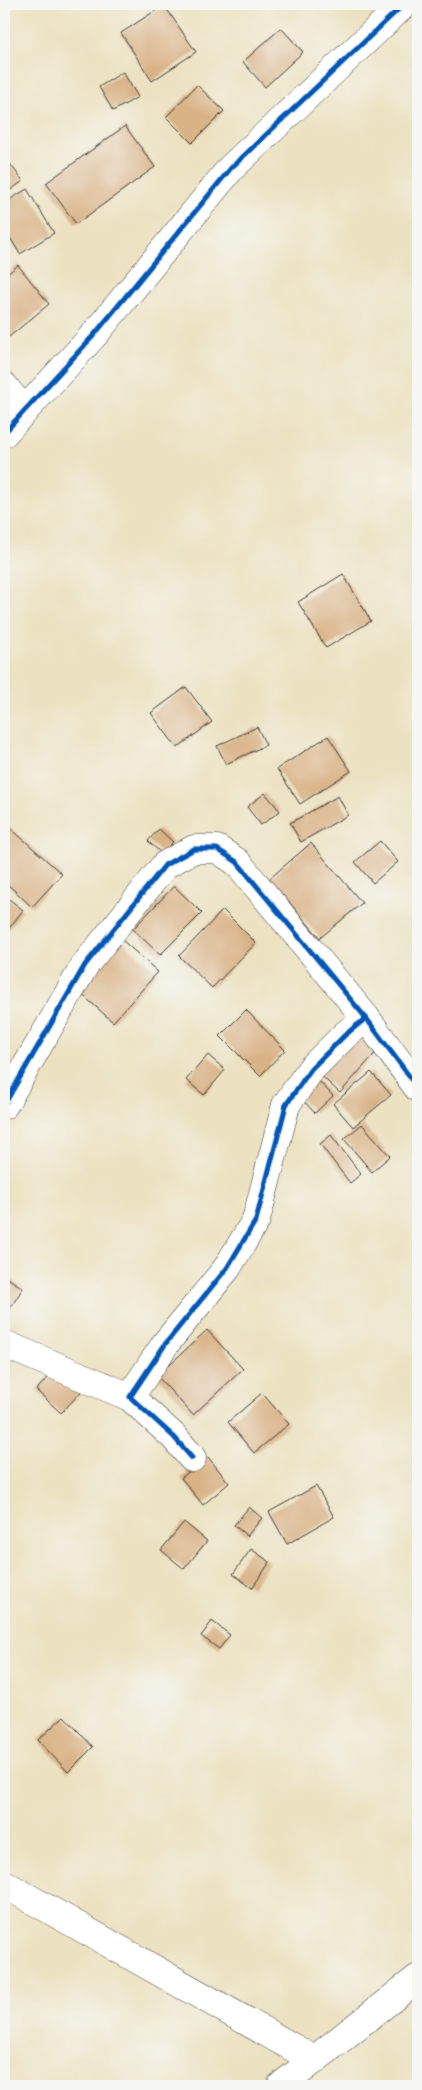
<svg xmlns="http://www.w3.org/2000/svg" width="422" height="2090" font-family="'IM FELL English',serif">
<rect width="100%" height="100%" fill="#f6f6f2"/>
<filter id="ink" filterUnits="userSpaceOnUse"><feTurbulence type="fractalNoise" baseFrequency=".02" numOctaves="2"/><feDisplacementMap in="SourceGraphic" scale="10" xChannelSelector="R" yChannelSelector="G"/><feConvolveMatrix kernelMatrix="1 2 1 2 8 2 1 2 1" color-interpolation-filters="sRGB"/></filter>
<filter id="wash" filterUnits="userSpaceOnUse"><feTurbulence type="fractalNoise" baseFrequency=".0096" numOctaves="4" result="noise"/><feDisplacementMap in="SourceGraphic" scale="20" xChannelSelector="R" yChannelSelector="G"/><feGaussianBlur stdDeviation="1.12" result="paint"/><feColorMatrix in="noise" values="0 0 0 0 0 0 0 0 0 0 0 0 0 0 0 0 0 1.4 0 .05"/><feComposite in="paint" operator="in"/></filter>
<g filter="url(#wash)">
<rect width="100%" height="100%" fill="#ece1c0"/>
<g id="blocks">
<g fill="#d9b286">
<path d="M164 5 196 52 152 81 121 33Z"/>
<path d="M281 28 303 52 265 87 243 62Z"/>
<path d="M123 72 138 97 113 111 99 87Z"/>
<path d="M197 85 224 111 192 143 166 117Z"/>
<path d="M125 126 155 167 76 224 46 183Z"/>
<path d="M4 156 23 181 4 195Z"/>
<path d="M27 189 54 233 20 254 4 228V203Z"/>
<path d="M18 265 49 304 4 341V277Z"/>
<path d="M343 574 371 621 326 648 298 602Z"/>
<path d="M186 687 212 722 177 748 151 713Z"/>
<path d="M257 727 266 745 226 764 217 746Z"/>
<path d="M328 736 351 771 300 804 277 769Z"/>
<path d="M265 793 280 811 261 825 247 807Z"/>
<path d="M338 796 348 815 301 842 290 823Z"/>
<path d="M7 825 62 874 32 907 4 881V828Z"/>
<path d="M159 829 173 842 162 854 148 841Z"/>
<path d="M380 841 398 862 373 883 355 862Z"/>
<path d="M311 843 362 903 320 938 269 879Z"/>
<path d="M174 886 202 913 160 955 133 929Z"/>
<path d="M4 895 23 910 4 935Z"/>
<path d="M223 910 256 943 212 988 179 956Z"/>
<path d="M122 940 158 972 113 1022 78 991Z"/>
<path d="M246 1010 285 1050 260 1076 220 1036Z"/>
<path d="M357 1030 379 1049 340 1093 318 1073Z"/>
<path d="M208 1055 225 1070 204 1095 186 1080Z"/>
<path d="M371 1072 391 1095 353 1127 333 1104Z"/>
<path d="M314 1076 333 1096 315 1113 296 1093Z"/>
<path d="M362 1124 390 1156 372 1172 344 1139Z"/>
<path d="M331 1135 361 1174 350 1183 320 1144Z"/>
<path d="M4 1276 23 1288 9 1310 4 1307Z"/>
<path d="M207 1330 243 1369 193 1415 157 1376Z"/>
<path d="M56 1369 81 1392 61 1413 36 1390Z"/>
<path d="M262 1393 289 1424 254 1453 228 1422Z"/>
<path d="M208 1457 229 1483 203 1505 181 1478Z"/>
<path d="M316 1486 334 1517 287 1544 269 1512Z"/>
<path d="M249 1507 262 1518 247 1536 234 1525Z"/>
<path d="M184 1522 207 1541 184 1569 161 1550Z"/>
<path d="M251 1549 270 1562 252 1588 233 1574Z"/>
<path d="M212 1621 230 1635 219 1649 201 1636Z"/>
<path d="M64 1716 93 1747 68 1772 38 1740Z"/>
</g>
</g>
</g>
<g filter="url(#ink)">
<use href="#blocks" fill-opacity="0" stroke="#3b3a35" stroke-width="1"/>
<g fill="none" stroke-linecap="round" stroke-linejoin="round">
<g stroke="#3b3a35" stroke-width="29">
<g id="minor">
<path d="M4 386 24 411"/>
<path d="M4 433 94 335 231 168 404 4"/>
<path d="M4 1105 85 965 165 865 194 849H217L237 862 366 1018 418 1088"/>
<path d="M4 1344 130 1397"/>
<path d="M192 1458 174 1437 130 1397 166 1343 227 1268 256 1220 286 1105 311 1069 345 1035 366 1018"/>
<path d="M4 1884 315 2060"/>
<path d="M281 2086 418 1978"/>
</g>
</g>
<use href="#minor" stroke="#fff" stroke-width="28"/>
<g stroke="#f6f6f2" stroke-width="8">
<g id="cycleway">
<path d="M4 433 94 335 231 168 404 4"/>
<path d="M4 1105 85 965 165 865 194 849H217L237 862 366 1018 418 1088"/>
<path d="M192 1458 174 1437 130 1397 166 1343 227 1268 256 1220 286 1105 311 1069 345 1035 366 1018"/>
</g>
</g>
<use href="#cycleway" stroke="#0057b8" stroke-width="5"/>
</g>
</g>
<rect width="422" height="2090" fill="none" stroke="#f6f6f2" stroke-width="20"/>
</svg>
